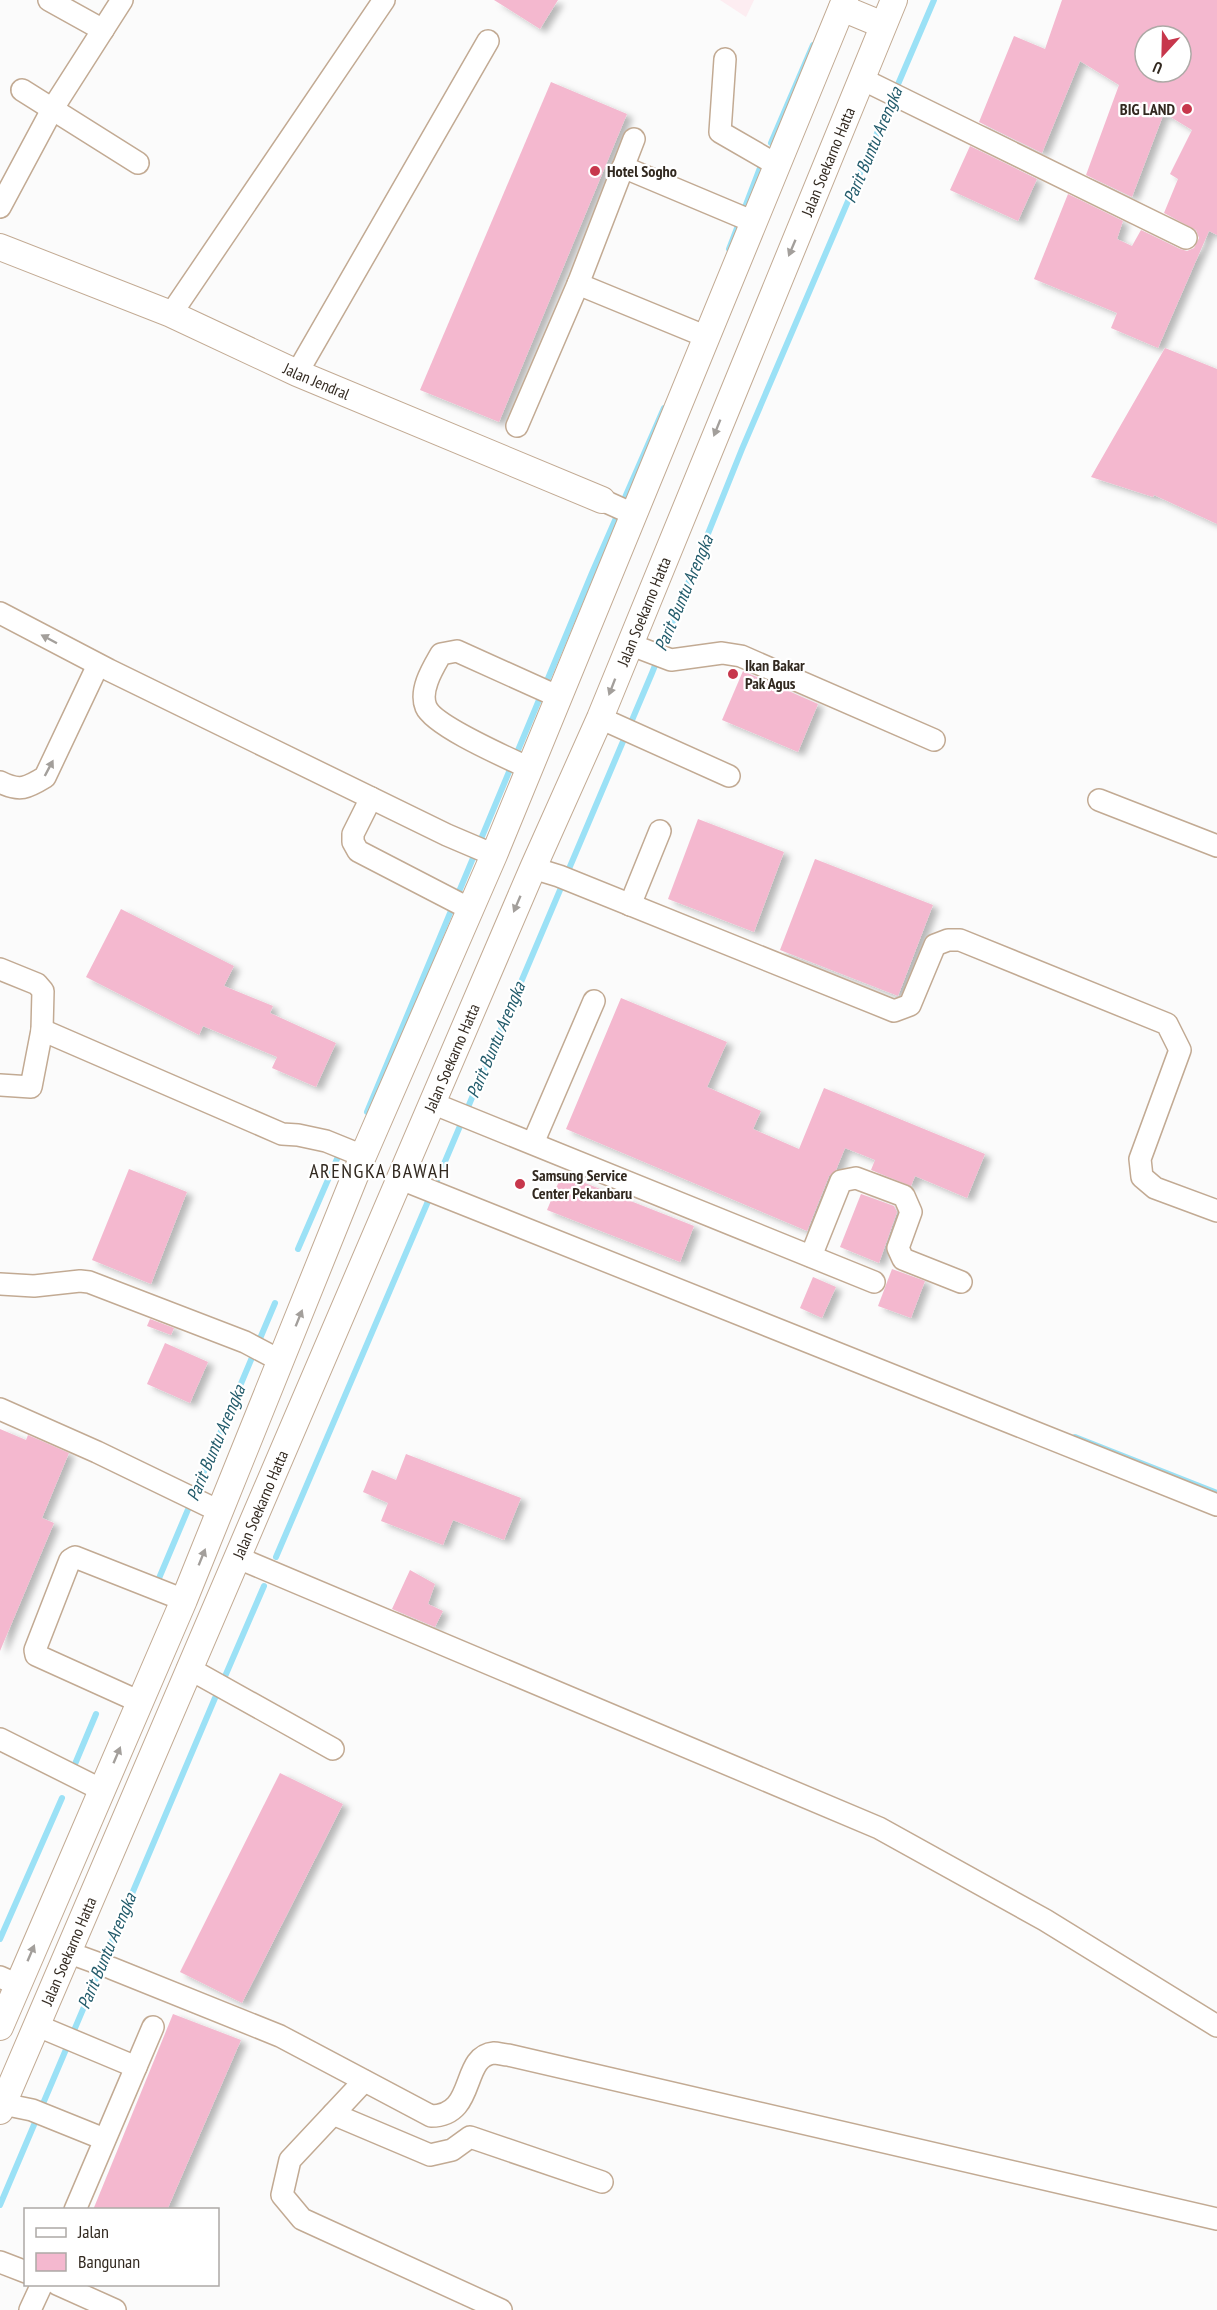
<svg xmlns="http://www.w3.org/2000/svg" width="1217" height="2310" font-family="'PT Sans Narrow',sans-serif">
<defs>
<filter id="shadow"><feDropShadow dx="6" dy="4" stdDeviation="3" flood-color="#0004"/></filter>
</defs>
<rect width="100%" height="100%" fill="#fbfbfb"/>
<path fill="#fdedf1" d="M720 0H754L746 17Z"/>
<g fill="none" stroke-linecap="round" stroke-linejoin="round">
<g stroke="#9be1f6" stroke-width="6">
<path d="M771 143 813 45"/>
<path d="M729 249 763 160"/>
<path d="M367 1112 592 573 664 408"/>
<path d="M435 1185 652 673 742 449 934 0"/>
<path d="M298 1249 340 1152"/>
<path d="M1075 1437 1217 1493"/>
<path d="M276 1557 429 1199"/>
<path d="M157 1583 275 1303"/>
<path d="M223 1681 264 1586"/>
<path d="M75 1764 96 1714"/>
<path d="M0 1939 62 1798"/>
<path d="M0 2205 215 1698"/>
</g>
</g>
<g fill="#f4b8cf" fill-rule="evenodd" filter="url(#shadow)">
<path d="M494 0H558L540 29Z"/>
<path d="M1062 0H1217V235L1209 231 1158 348 1111 328 1117 313 1034 279 1068 194 1123 221 1117 239 1132 246 1141 230 1180 249 1187 251 1194 248 1199 238 1196 230 1164 213 1178 179 1170 174 1192 130 1164 113 1132 197 1086 175 1119 85 1080 61 1042 153 979 122 1014 36 1045 49ZM1145 36H1181V72H1145Z"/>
<path d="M551 82 627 114 499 422 420 390Z"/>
<path d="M970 146 1037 179 1018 221 950 190Z"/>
<path d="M1165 348 1217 369V524L1154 495 1153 497 1091 477Z"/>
<path d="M743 671 818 704 798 752 722 720Z"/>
<path d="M698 819 784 852 754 932 668 899Z"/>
<path d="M815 859 933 905 898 996 780 950Z"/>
<path d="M121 909 234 966 224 986 273 1006 270 1013 336 1043 316 1087 272 1068 277 1057 203 1026 199 1035 86 977Z"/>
<path d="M621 998 727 1042 707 1087 761 1111 753 1129 799 1149 824 1088 985 1154 967 1198 915 1176 911 1186 871 1170 875 1160 845 1148 836 1170 829 1176 807 1231 566 1129Z"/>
<path d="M129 1169 187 1192 151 1284 92 1260Z"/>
<path d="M562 1174 694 1226 680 1262 547 1210Z"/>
<path d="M861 1194 894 1206 897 1212 879 1263 840 1247Z"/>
<path d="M892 1269 925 1281 911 1318 878 1306Z"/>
<path d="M813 1277 836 1287 822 1318 800 1308Z"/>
<path d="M150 1319 174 1328 171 1335 147 1326Z"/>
<path d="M165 1343 208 1362 190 1403 147 1384Z"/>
<path d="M0 1429 26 1440 28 1435 69 1453 42 1518 54 1523 0 1651Z"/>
<path d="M406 1454 521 1498 504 1540 453 1520 443 1545 381 1521 388 1503 363 1492 372 1470 396 1480Z"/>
<path d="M410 1570 435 1584 428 1604 443 1611 435 1627 392 1609Z"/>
<path d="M280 1773 343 1804 242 2003 180 1972Z"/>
<path d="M173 2014 241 2040 167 2210H93Z"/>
</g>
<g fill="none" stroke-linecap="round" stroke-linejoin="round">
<g stroke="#c2aa93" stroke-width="24">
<g id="minor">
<path d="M49 0 103 30"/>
<path d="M725 59 720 132 777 165"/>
<path d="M862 79 1186 238"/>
<path d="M22 90 138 163"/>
<path d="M623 167 742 217"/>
<path d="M0 207 53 108 122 0"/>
<path d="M578 284 707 337"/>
<path d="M171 314 384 0"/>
<path d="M297 373 488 41"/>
<path d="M517 426 578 284 634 139"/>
<path d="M602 500 633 514"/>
<path d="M0 613 109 670 447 835 494 855"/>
<path d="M629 644 671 660 722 653 741 656 934 740"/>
<path d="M600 718 729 776"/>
<path d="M529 768C508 758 434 726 426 707 419 690 433 668 441 654L457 651 559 697"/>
<path d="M0 782C20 792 27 788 45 777L98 665"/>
<path d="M371 798 353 834V842L358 851 470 909"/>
<path d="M1099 800 1217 846"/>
<path d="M533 868 559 876 894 1011 910 1005 935 945 948 940H960L1167 1024 1180 1050 1140 1159 1142 1177 1155 1188 1217 1211"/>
<path d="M630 905 660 831"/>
<path d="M0 969 37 984 43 991 42 1030 31 1087 0 1085"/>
<path d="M42 1030 282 1134 298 1135 326 1141 363 1156"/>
<path d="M432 1103 874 1282"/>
<path d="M533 1143 594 1001"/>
<path d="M401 1179 1217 1505"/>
<path d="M811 1256 841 1181 856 1178 904 1196 911 1212 898 1248 903 1259 961 1282"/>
<path d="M0 1284 34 1286 80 1281 89 1282 245 1342 281 1361"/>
<path d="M0 1409 97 1452 221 1512"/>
<path d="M236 1557 879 1828 1045 1920 1217 2026"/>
<path d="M188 1668 333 1749"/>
<path d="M140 1702 36 1655 35 1650 70 1560 75 1557 184 1600"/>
<path d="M0 1739 102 1790"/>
<path d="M67 1952 111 1968 280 2036 431 2116C477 2116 460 2056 494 2053 498 2053 504 2055 508 2055L1217 2219"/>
<path d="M0 1977 18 1985"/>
<path d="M38 2026 136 2067 75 2210"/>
<path d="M136 2067 153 2027"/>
<path d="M364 2081 290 2160 282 2195 302 2219 501 2310"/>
<path d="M3 2104 32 2110 104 2139"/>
<path d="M333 2114 430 2155 452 2150 470 2137 602 2182"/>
<path d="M0 2262 26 2272"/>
<path d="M57 2284 115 2310"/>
<path d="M30 2310 42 2284"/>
</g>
</g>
<g stroke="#c2aa93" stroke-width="28">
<g id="major">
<path d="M842 8 883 25"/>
<path id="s1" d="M0 247 171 314 297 373 602 500"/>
<path d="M0 2027 184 1600 363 1156 494 855 845 0"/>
<path id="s2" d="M0 2111 533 868 600 718 894 0"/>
</g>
</g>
<use href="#minor" stroke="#fff" stroke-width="21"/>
<use href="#major" stroke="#fff" stroke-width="26"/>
</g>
<defs><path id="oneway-solid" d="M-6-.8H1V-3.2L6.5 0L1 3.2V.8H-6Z" transform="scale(1.5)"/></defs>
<g fill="#a39f9b">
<use href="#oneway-solid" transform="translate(792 248) rotate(113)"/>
<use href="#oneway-solid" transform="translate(717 428) rotate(112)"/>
<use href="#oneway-solid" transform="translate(49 639) rotate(-152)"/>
<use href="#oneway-solid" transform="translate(612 687) rotate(111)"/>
<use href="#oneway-solid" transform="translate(49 768) rotate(-62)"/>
<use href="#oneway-solid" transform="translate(517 904) rotate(113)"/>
<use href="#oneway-solid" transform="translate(299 1318) rotate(-68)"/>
<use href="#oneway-solid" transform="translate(202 1557) rotate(-68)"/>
<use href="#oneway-solid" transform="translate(117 1755) rotate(-67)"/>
<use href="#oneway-solid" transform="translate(31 1953) rotate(-67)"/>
</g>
<g fill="#c7374c" stroke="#fff" stroke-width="2">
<circle cx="1187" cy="109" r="6"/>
<circle cx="595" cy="171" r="6"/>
<circle cx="733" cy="674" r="6"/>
<circle cx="520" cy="1184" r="6"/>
</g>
<g text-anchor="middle" stroke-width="4.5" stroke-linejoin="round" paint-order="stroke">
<g font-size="16" font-weight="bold" fill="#322920" stroke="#fff" text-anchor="start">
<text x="1175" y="115" text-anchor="end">BIG LAND</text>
<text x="607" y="177">Hotel Sogho</text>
<text x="745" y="671">Ikan Bakar<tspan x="745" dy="18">Pak Agus</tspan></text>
<text x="532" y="1181">Samsung Service<tspan x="532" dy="18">Center Pekanbaru</tspan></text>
</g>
<g font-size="16" fill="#322920" stroke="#fff">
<text dy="6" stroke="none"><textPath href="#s2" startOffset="2118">Jalan Soekarno Hatta</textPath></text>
<text dy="6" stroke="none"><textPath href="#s1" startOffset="344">Jalan Jendral</textPath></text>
<text dy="6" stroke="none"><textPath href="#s2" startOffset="1632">Jalan Soekarno Hatta</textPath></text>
<text dy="6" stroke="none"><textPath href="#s2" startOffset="1146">Jalan Soekarno Hatta</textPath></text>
<text dy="6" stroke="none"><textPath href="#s2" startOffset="660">Jalan Soekarno Hatta</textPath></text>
<text dy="6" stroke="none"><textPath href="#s2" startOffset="174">Jalan Soekarno Hatta</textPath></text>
</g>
<g font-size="18" font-style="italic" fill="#225b6b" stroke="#fff">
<text transform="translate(873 145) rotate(-67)" y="6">Parit Buntu Arengka</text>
<text transform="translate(684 593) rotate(-67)" y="6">Parit Buntu Arengka</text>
<text transform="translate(496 1040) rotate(-67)" y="6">Parit Buntu Arengka</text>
<text transform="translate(216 1443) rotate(-67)" y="6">Parit Buntu Arengka</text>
<text transform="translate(107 1951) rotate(-67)" y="6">Parit Buntu Arengka</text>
</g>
<g font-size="20" letter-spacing="1.5" fill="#322920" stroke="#fff">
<text x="380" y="1178">ARENGKA BAWAH</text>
</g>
</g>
<rect x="24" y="2208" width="195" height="78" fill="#ffffff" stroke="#ada9a6" stroke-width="1.5"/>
<rect x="36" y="2228" width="30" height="9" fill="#ffffff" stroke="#ada9a6" stroke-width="1.5"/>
<text x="78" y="2238" font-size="18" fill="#322920">Jalan</text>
<rect x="36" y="2253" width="30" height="18" fill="#f4b8cf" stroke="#ada9a6" stroke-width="1.5"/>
<text x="78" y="2268" font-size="18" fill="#322920">Bangunan</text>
<g transform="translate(1163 54) rotate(202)"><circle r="28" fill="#ffffff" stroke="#ada9a6" stroke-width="1.5"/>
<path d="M0-4.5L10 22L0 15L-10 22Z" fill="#c7374c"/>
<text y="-9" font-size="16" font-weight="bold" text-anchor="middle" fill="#322920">U</text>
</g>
</svg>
